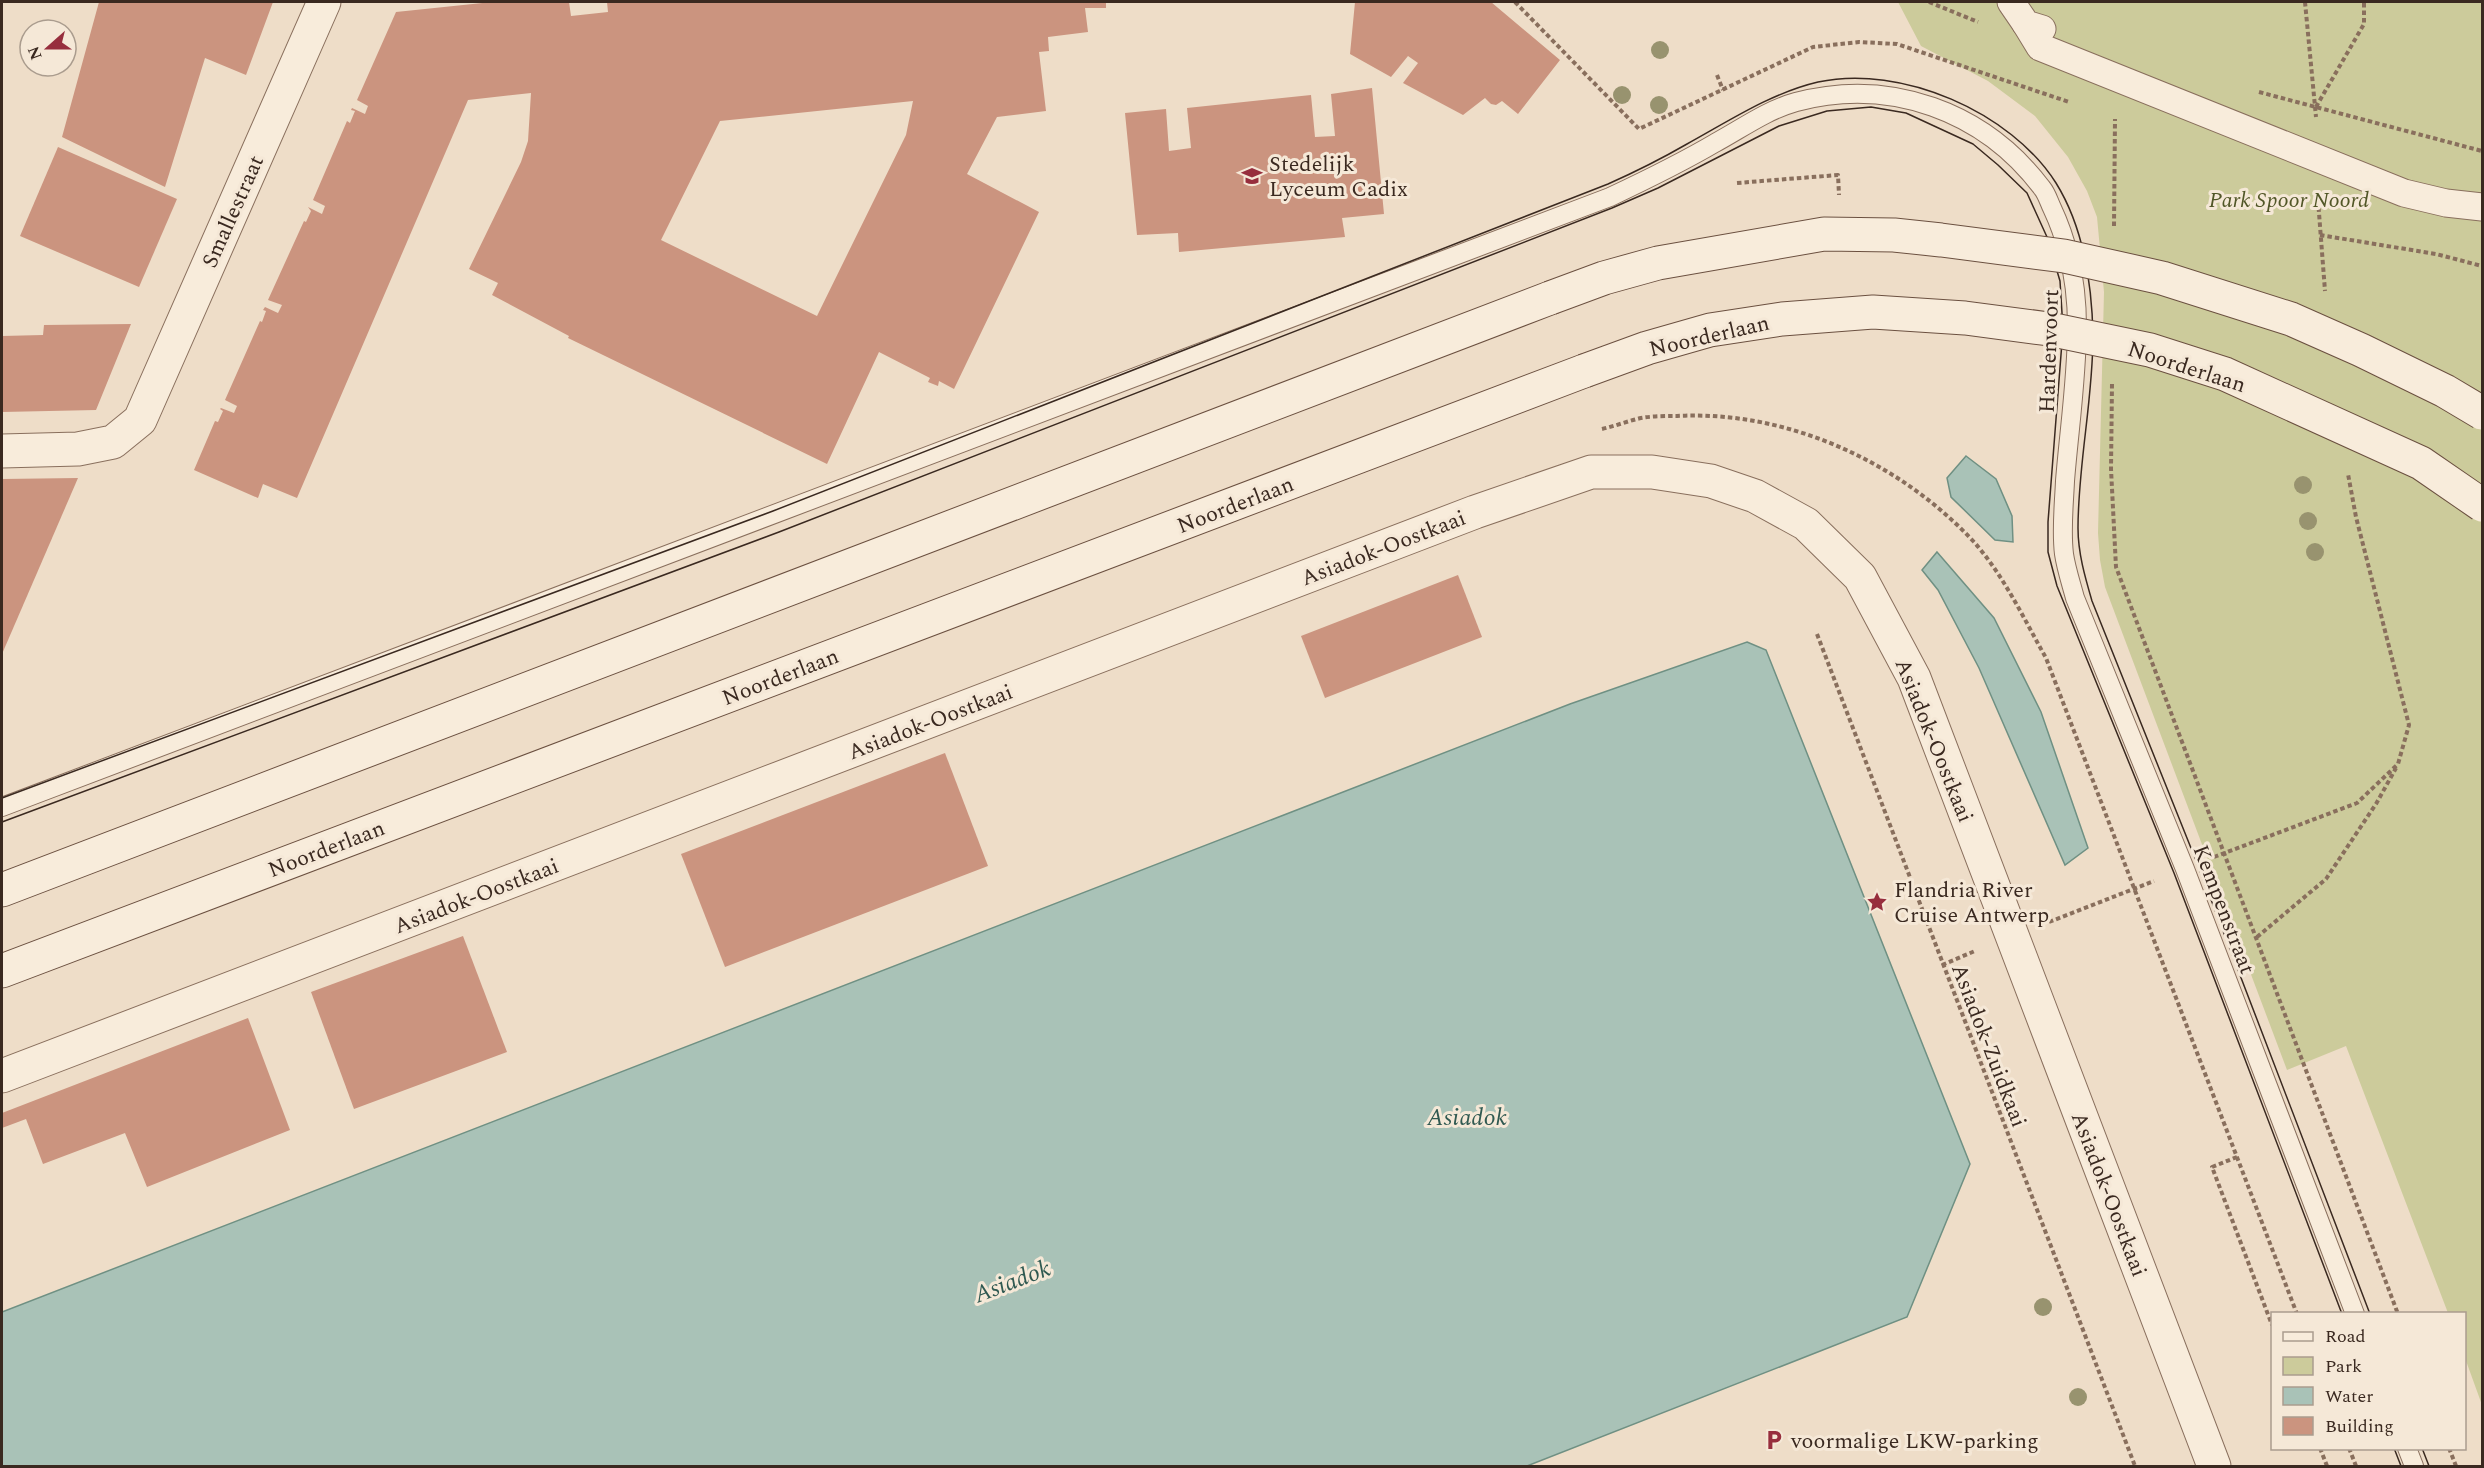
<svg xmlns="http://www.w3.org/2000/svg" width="2484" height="1468" font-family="Spectral,serif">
<rect width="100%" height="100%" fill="#eeddc8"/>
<path fill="#cccb9b" d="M1898 2H2482V1405L2465 1358 2464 1314 2448 1313 2346 1046 2287 1070 2105 587 2100 560 2098 533 2104 292 2097 217 2087 191 2068 157 2035 116 1988 81 1921 46Z"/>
<g fill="#a9c2b7" stroke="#6f9083" stroke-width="1.5">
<path d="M1966 456 1996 479 2012 516 2013 542 1995 540 1951 497 1947 478Z"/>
<path d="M1937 552 1994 618 2041 712 2088 848 2065 865 1979 668 1938 590 1922 570Z"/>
<path d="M1747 642 1766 650 1970 1164 1907 1317 1527 1466H2V1312L1570 704Z"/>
</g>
<g fill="#cb947f" fill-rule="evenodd">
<path d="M99 2H273L246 75 205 58 165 187 62 137Z"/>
<path d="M492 2H569L571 16 608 12 607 2H1106V8H1085L1088 32 1048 37 1049 51 1039 52 1046 111 997 117 967 174 1039 212 954 389 939 381 938 386 928 382 930 378 879 352 827 464 568 338 569 336 492 295 498 283 469 269 521 162 528 141 531 93 468 100 297 498 263 484 258 498 194 470 215 421 218 422 223 411 220 409 221 408 234 413 237 406 225 400 260 321 262 322 266 311 263 310 265 307 278 313 282 305 268 300 304 221 306 222 311 211 308 207 322 214 325 206 313 200 347 121 350 123 355 111 351 110 352 108 365 114 368 106 357 100 396 12ZM913 101 906 135 817 316 661 240 720 121Z"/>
<path d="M1355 2H1491L1560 60 1518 114 1502 101 1496 105 1491 104 1485 98 1463 115 1403 83 1418 63 1408 56 1391 77 1350 54Z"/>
<path d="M1372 88 1384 214 1342 218 1345 237 1179 252 1178 233 1137 235 1125 113 1166 109 1169 151 1191 148 1187 108 1311 95 1315 137 1335 136 1331 94Z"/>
<path d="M58 147 177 199 139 287 20 236Z"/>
<path d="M131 324 96 410 2 412V336L43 335 44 325Z"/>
<path d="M78 478 2 654V479Z"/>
<path d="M1458 575 1482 637 1325 698 1301 636Z"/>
<path d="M945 753 988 866 725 967 681 854Z"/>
<path d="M463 936 507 1052 354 1109 311 992Z"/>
<path d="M248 1018 290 1130 147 1187 125 1133 43 1164 26 1119 2 1128V1113Z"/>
</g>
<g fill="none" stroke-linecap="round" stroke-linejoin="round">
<g stroke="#896f5d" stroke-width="20">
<g id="service">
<path d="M2 807 1610 197C1646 180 1681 163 1715 143 1741 129 1767 110 1796 102 1890 77 1984 111 2042 188 2047 194 2049 202 2052 208 2070 246 2077 286 2077 327 2077 377 2069 431 2065 481 2064 505 2061 530 2064 554 2066 568 2071 583 2075 598L2185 869 2355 1314"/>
<path d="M2407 1448 2414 1466"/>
</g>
</g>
<g stroke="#896f5d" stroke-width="29">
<g id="pedestrian">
<path d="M2011 2 2026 24 2042 29"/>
<path d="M2026 24 2040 47 2404 193 2446 203 2482 207"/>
</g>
</g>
<g stroke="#896f5d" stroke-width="35">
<g id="minor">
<path d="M2 451 78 449 113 442 140 420 324 2"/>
<path d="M2 1076 1475 512 1591 472H1652L1711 481 1755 496 1806 524 1860 577 1914 678 2214 1466"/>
</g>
</g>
<g stroke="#6b5040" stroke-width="35">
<g id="secondary">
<path d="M2 890 1550 298"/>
<path d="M2 971 1584 371"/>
</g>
</g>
<g stroke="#896f5d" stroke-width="4" stroke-dasharray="4.5 3" stroke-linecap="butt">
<path d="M1515 2 1639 129 1813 47 1859 42 1897 44 2069 102"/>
<path d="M1929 2 1978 22"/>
<path d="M2305 2 2316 117"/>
<path d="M1717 75 1723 90"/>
<path d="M2259 92 2482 151"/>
<path d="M2316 107 2364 24V2"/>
<path d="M1737 183 1838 175 1839 195"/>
<path d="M2318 200 2325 291"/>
<path d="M2114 226 2115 119"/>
<path d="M2320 235 2436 254 2482 266"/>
<path d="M2112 384 2111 469 2116 567 2398 1314"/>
<path d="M1602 429C1615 426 1628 421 1641 418 1653 416 1666 416 1677 416 1787 410 1900 462 1974 542 2004 576 2024 619 2046 658L2297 1314"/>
<path d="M1817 634 2135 1466"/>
<path d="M2214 857 2357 803 2398 764 2409 725 2356 517 2348 474"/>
<path d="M2049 922 2154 881"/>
<path d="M2257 937 2326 879 2376 804 2396 768"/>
<path d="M1942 965 1975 951"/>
<path d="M2237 1157 2212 1167 2272 1325"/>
<path d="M2320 1448 2327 1466"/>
<path d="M2349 1448 2356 1466"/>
<path d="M2449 1448 2456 1466"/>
</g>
<use href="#service" stroke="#f8ecdb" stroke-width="18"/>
<use href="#pedestrian" stroke="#f8ecdb" stroke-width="27"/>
<use href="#minor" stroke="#f8ecdb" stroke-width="33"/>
<use href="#secondary" stroke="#f8ecdb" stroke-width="33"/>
<g stroke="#3a2920" stroke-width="1.5">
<path d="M2 798 773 511 1608 184C1635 172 1661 159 1687 144 1729 121 1771 93 1818 82 1901 64 2011 112 2056 183 2084 228 2092 284 2093 336 2093 400 2078 464 2078 528 2078 553 2085 577 2092 601L2197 863 2370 1314"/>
<path d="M2 822 779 532 1612 208 1658 188 1779 126 1827 111 1871 107 1906 113 1973 144 1998 165 2027 193 2047 237 2060 281 2063 329 2048 522V552L2057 586 2174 873 2342 1314"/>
<path d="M2394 1448 2401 1466"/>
<path d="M2422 1448 2429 1466"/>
</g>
<g stroke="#6b5040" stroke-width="35" stroke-linecap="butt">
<g id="secondary-bridge">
<path d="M1550 298 1604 278 1658 263 1824 234 1894 235 1941 240 2064 256 2162 278 2291 319 2361 350 2445 391 2482 413"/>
<path d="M1584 371 1647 348 1710 330 1782 319 1873 312 1965 318 2049 329 2150 350 2225 374 2421 463 2482 505"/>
</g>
</g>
<use href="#secondary-bridge" stroke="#f8ecdb" stroke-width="33"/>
</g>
<g fill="#98936f">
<circle cx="1660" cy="50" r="9"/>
<circle cx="1622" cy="95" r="9"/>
<circle cx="1659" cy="105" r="9"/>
<circle cx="2303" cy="485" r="9"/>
<circle cx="2308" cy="521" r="9"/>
<circle cx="2315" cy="552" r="9"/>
<circle cx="2043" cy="1307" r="9"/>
<circle cx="2078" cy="1397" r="9"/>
</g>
<defs>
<g id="school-bare" transform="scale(1.62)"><path d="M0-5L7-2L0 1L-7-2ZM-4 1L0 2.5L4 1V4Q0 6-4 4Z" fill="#972e3d" stroke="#f5e8d7" stroke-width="2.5" paint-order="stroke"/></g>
<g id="sight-bare" transform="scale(1.62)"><path d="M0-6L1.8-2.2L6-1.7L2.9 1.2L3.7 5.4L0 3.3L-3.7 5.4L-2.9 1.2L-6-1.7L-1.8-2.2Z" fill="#972e3d" stroke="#f5e8d7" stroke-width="2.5" paint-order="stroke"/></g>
<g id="parking-bare" transform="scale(1.62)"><path d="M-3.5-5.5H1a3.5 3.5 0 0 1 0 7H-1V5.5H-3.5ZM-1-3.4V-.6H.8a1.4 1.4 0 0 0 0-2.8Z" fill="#972e3d" stroke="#f5e8d7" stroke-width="2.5" paint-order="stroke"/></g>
</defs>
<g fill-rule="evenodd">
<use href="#school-bare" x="1252" y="176"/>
<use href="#sight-bare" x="1877" y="902"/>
<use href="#parking-bare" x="1774" y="1440"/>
</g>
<g text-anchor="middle" stroke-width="6" stroke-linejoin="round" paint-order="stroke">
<g font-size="22" fill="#3a2920" stroke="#f5e8d7" text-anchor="start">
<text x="1269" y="171">Stedelijk<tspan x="1269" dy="25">Lyceum Cadix</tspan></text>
<text x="1894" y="897">Flandria River<tspan x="1894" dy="25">Cruise Antwerp</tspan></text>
<text x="1791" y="1448">voormalige LKW-parking</text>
</g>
<g font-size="22" font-style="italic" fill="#515627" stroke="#f5e8d7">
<text x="2289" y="207">Park Spoor Noord</text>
</g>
<g font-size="22" fill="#3a2920" stroke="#f5e8d7">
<text transform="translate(232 211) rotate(-66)" y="8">Smallestraat</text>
<text transform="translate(1709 335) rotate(-13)" y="8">Noorderlaan</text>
<text transform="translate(2048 351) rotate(-88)" y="8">Hardenvoort</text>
<text transform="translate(2187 366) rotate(18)" y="8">Noorderlaan</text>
<text transform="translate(1235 504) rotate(-21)" y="8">Noorderlaan</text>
<text transform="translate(1383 547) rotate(-21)" y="8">Asiadok-Oostkaai</text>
<text transform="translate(780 676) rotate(-21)" y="8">Noorderlaan</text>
<text transform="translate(930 721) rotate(-21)" y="8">Asiadok-Oostkaai</text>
<text transform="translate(1935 740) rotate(68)" y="8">Asiadok-Oostkaai</text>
<text transform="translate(326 848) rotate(-21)" y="8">Noorderlaan</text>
<text transform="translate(476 895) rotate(-21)" y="8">Asiadok-Oostkaai</text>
<text transform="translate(2225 909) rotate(69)" y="8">Kempenstraat</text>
<text transform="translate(1990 1045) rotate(69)" y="8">Asiadok-Zuidkaai</text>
<text transform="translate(2110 1194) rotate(69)" y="8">Asiadok-Oostkaai</text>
</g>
<g font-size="24" font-style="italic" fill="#305951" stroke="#f5e8d7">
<text x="1467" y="1125">Asiadok</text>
<text transform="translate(1012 1281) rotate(-21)" y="8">Asiadok</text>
</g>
</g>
<rect width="2484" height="1468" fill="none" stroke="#3a2920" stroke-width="6"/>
<rect x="2271" y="1312" width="195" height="138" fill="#f5e8d7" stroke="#aa9c8e" stroke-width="1.5"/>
<rect x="2283" y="1332" width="30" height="9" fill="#f8ecdb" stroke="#aa9c8e" stroke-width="1.5"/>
<text x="2325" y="1342" font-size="18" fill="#3a2920">Road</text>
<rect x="2283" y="1357" width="30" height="18" fill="#cccb9b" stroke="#aa9c8e" stroke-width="1.5"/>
<text x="2325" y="1372" font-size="18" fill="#3a2920">Park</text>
<rect x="2283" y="1387" width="30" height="18" fill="#a9c2b7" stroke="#aa9c8e" stroke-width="1.5"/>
<text x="2325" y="1402" font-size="18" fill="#3a2920">Water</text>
<rect x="2283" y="1417" width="30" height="18" fill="#cb947f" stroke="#aa9c8e" stroke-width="1.5"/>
<text x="2325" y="1432" font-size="18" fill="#3a2920">Building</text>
<g transform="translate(48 48) rotate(249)"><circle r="28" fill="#f5e8d7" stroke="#aa9c8e" stroke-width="1.5"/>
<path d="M0-4.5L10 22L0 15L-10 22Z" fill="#972e3d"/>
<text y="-9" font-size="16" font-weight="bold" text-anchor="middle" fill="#3a2920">N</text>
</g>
</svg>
